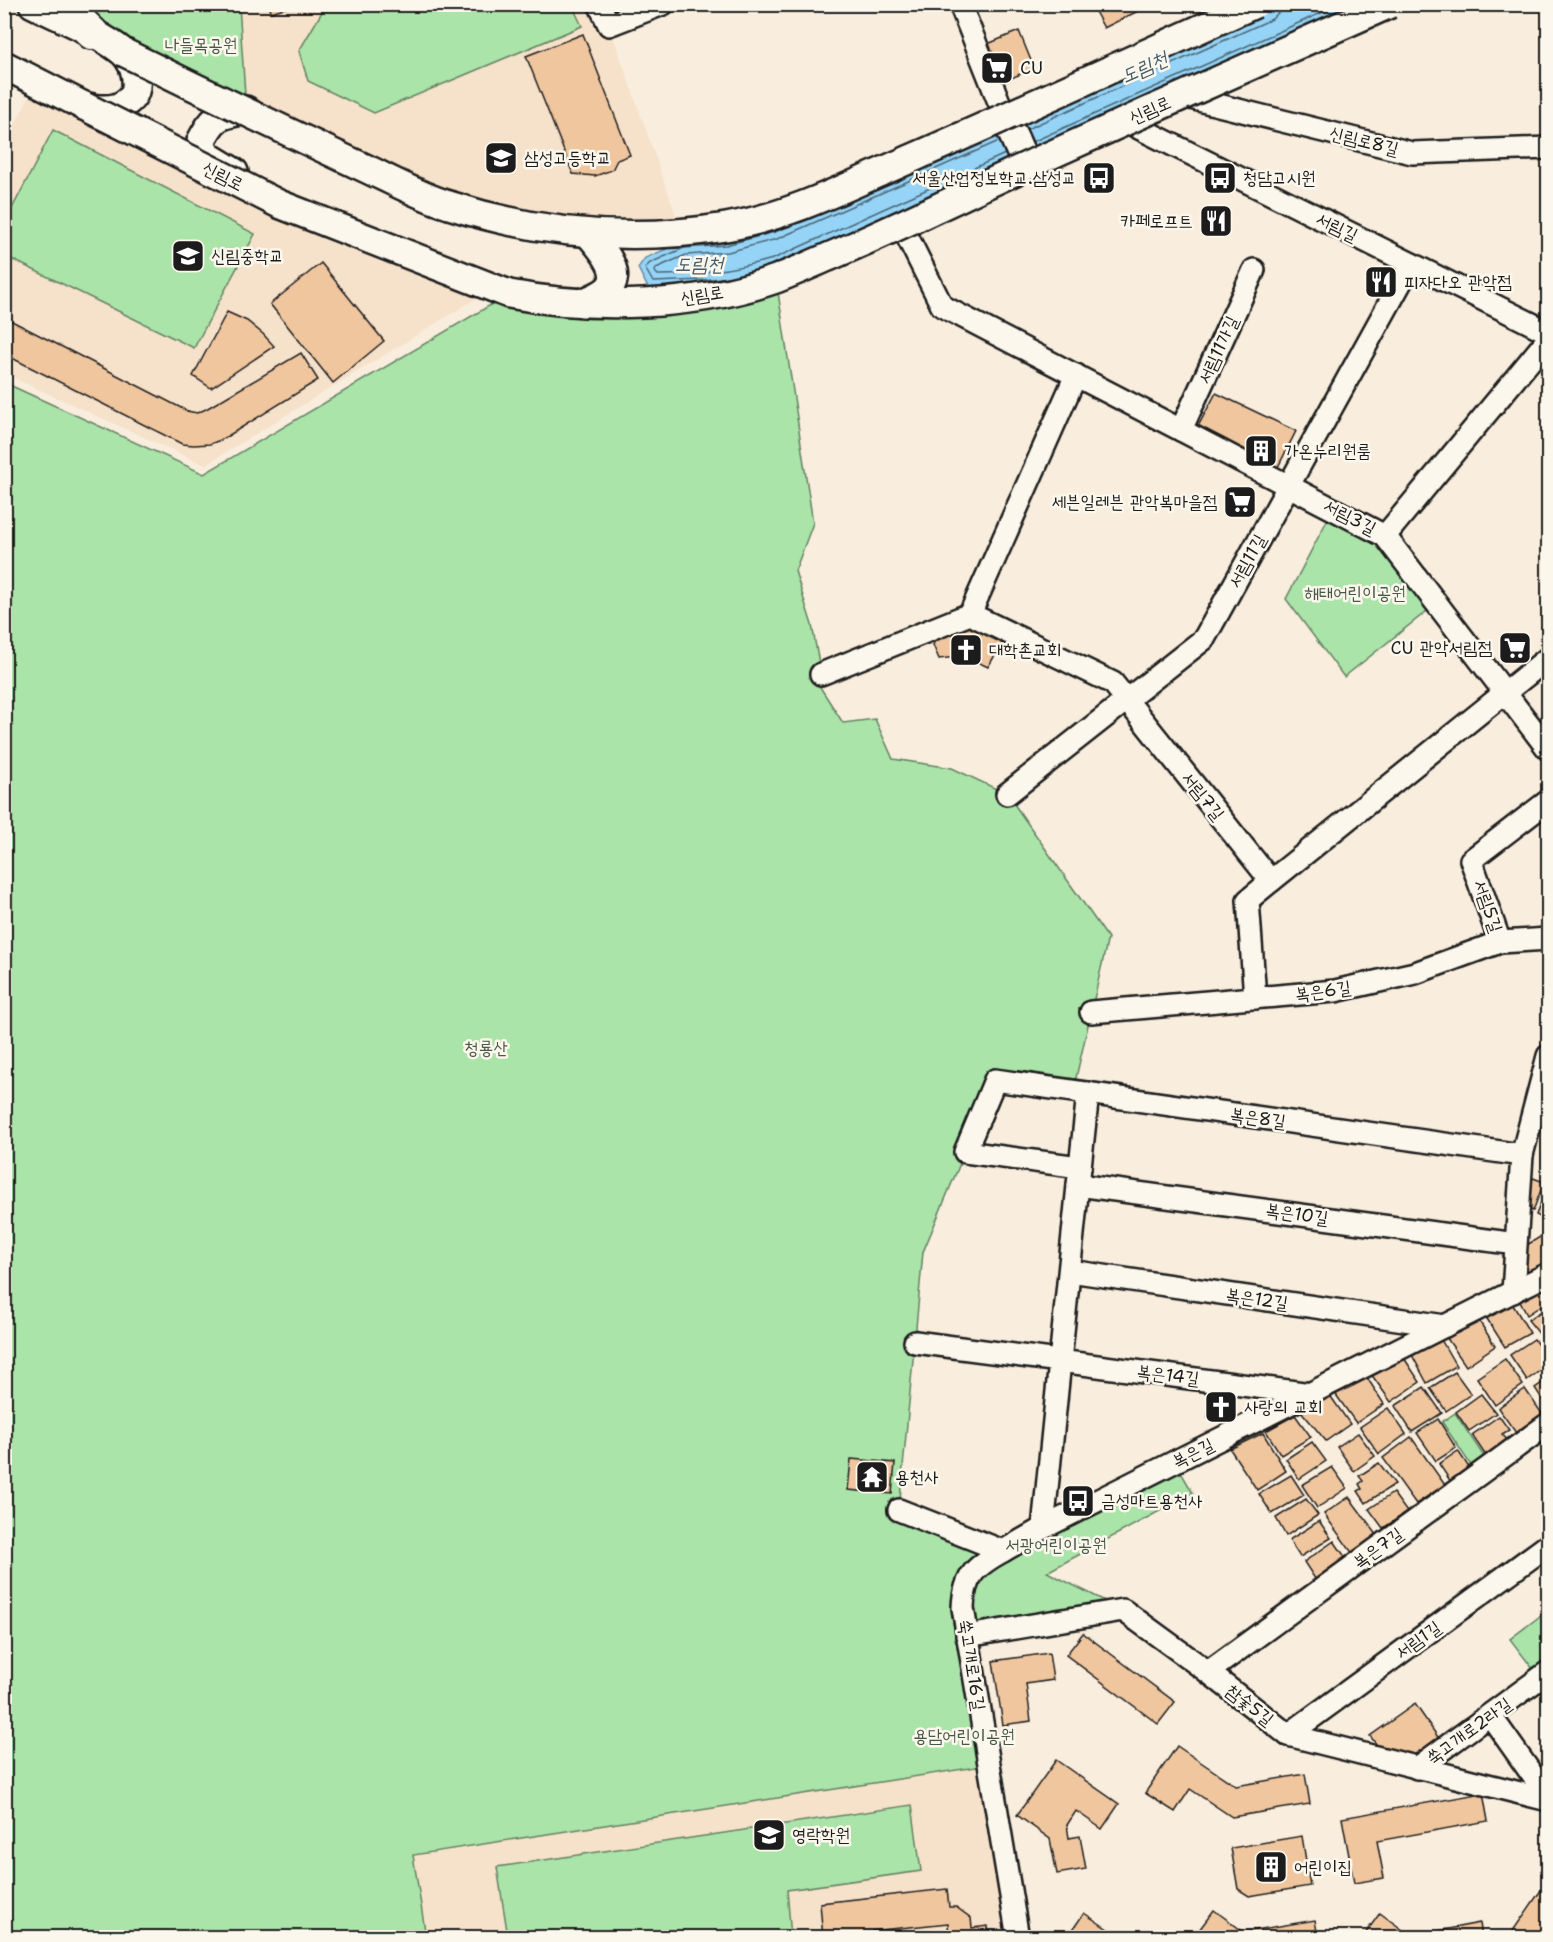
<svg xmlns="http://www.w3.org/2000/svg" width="1553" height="1942" font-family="'Shantell Sans','Poor Story',sans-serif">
<rect width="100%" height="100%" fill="#f9eddd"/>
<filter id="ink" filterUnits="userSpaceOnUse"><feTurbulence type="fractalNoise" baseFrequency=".0167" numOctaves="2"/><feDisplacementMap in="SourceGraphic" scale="12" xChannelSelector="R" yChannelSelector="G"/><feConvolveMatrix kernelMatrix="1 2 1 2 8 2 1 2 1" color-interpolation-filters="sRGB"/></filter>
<g filter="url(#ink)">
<g fill="#f6e1ca">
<path d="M239 5H599L609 25 682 233 511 221 246 110Z"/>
<path d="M32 91 267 214 477 298 205 465 5 374 4 146Z"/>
<path d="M989 1765 1018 1937H426L412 1855Z"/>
</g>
<g fill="#aae4a9" stroke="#638062" stroke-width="1.5">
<path d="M89 5H239L246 110 92 33Z"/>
<path d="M326 5H572L582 26 374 113 308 81 299 51Z"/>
<path d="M53 130 255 234 194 348 5 256V222Z"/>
<path d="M776 279 813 523 795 571 812 625 821 674 820 687 843 723 875 719 893 759 952 768 1007 794 1108 938 1073 1091 995 1080 923 1252 899 1510 1003 1551 1175 1462 1193 1493 1047 1572 1123 1610 967 1636 989 1765 413 1855 426 1937 5 1938V383L204 474 509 294 549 302Z"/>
<path d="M1333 509 1385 536 1437 603 1344 677 1286 599Z"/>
<path d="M1455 1413 1485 1458 1472 1467 1442 1422Z"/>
<path d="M1548 1610V1672L1540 1678 1510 1639Z"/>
<path d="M912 1805 921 1871 787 1890 791 1937H508L497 1867Z"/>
</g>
<path fill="#95d4f7" stroke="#658a9f" stroke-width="1.5" d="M1272 5H1376L746 280 669 288H648L638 268 645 258 683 242 1119 72Z"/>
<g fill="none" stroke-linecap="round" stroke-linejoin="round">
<g stroke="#4c6674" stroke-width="1.5">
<path d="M1027 129 1272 19 1278 13 1280 4"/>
<path d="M999 141 777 239 728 252 686 255 656 268 655 272 658 275C697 275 735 269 773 259L1005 154"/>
<path d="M1032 142 1341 4"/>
<path d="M728 277 703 280 653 282 645 268 650 263 684 248 726 245 775 232 791 225"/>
</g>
</g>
<g fill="#f0c69f" stroke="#1c1c1c" stroke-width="1.5">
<path d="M269 4H298L271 12Z"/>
<path d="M1091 4H1152L1104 28Z"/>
<path d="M1019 31 1034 68 998 84 983 46Z"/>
<path d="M583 34 630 155 617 160 612 170 595 176 573 174 526 56Z"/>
<path d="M321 263 384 341 333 383 270 304Z"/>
<path d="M227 312 247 321 263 334 274 346 211 388 193 376Z"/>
<path d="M4 317 187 411 197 413 206 409 301 353 318 380 223 439 210 444 194 445 182 444 4 354Z"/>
<path d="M1216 393 1296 431 1276 471 1196 430Z"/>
<path d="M965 625 1003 642 988 667 965 656 939 659 933 645 937 635Z"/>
<path d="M1525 1175 1544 1182 1533 1211 1522 1207Z"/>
<path d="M1548 1184V1221L1536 1215Z"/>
<path d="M1548 1232V1267L1520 1282 1522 1248Z"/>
<path d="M1540 1282 1548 1295V1301L1527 1315 1517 1296Z"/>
<path d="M1510 1300 1530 1333 1505 1347 1484 1314Z"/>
<path d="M1548 1307V1331L1541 1336 1528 1320Z"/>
<path d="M1476 1316 1495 1346 1466 1366 1444 1334Z"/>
<path d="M1440 1338 1456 1366 1427 1383 1411 1353Z"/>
<path d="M1534 1339 1548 1360V1365L1527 1380 1510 1355Z"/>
<path d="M1404 1358 1420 1382 1391 1402 1371 1374Z"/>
<path d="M1505 1359 1523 1385 1495 1405 1477 1378Z"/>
<path d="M1455 1372 1471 1394 1446 1411 1430 1388Z"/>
<path d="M1366 1376 1384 1404 1356 1423 1334 1392Z"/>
<path d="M1548 1379V1408L1535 1388Z"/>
<path d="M1424 1387 1442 1413 1412 1432 1395 1406Z"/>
<path d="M1525 1389 1545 1418 1519 1437 1498 1408Z"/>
<path d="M1210 1394 1235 1397 1232 1421 1208 1418Z"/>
<path d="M1329 1394 1350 1424 1326 1441 1300 1410Z"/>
<path d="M1481 1394 1496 1413 1469 1431 1456 1412Z"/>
<path d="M1388 1408 1406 1434 1379 1454 1360 1427Z"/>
<path d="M1295 1415 1311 1437 1281 1455 1266 1431Z"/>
<path d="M1499 1416 1509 1430 1502 1434 1508 1441 1486 1456 1472 1435Z"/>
<path d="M1438 1419 1456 1448 1436 1461 1417 1433Z"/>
<path d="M1263 1433 1286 1471 1257 1490 1230 1449Z"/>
<path d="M1358 1433 1375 1456 1354 1471 1337 1447Z"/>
<path d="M1411 1437 1445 1485 1416 1504 1383 1458Z"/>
<path d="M1312 1442 1326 1461 1299 1479 1286 1459Z"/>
<path d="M1458 1451 1470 1469 1451 1482 1439 1464Z"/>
<path d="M851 1459 895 1463 892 1494 848 1490Z"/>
<path d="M1379 1463 1395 1484 1366 1503 1358 1491 1362 1489 1359 1484 1363 1481 1359 1476Z"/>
<path d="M1332 1467 1347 1488 1317 1508 1302 1485Z"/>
<path d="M1291 1475 1304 1495 1272 1514 1259 1494Z"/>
<path d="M1393 1493 1407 1512 1383 1528 1369 1509Z"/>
<path d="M1349 1497 1378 1536 1353 1554 1324 1514Z"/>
<path d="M1306 1499 1318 1515 1286 1536 1276 1518Z"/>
<path d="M1319 1521 1331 1538 1300 1557 1289 1540Z"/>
<path d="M1334 1541 1348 1561 1317 1582 1304 1562Z"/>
<path d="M1083 1633 1175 1702 1158 1724 1066 1655Z"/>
<path d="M1049 1653 1053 1680 1026 1684 1031 1721 1003 1725 993 1661Z"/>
<path d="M1415 1704 1440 1740 1414 1758 1380 1749 1370 1736Z"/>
<path d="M1177 1746 1236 1786 1305 1774 1310 1804 1232 1817 1190 1789 1175 1812 1145 1793Z"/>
<path d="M1056 1760 1119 1804 1102 1829 1076 1811 1067 1825 1069 1838 1080 1836 1086 1869 1057 1874 1050 1839 1017 1815Z"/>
<path d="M1483 1793 1488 1821 1377 1841 1384 1878 1354 1883 1342 1818Z"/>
<path d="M1302 1836 1310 1886 1249 1896 1238 1889 1231 1848Z"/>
<path d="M1548 1880V1928L1542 1938H1508Z"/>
<path d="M947 1889 949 1907H956L971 1918 972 1928 988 1926 989 1938H949L948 1923 872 1931 873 1938H823L820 1903Z"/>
<path d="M1214 1910 1244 1932 1315 1920 1318 1938H1193Z"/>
<path d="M1084 1913 1121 1938H1067Z"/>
<path d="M1380 1913 1411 1936 1480 1923 1482 1938H1362Z"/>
</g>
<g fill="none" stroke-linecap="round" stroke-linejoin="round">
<g stroke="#1c1c1c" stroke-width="26">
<g id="minor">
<path d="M599 4 609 25 663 4"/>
<path d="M960 4 1005 117"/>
<path d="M1182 96 1412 153 1548 148"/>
<path d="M1125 121 1548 332"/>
<path d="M902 226 942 306 1385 536 1548 749"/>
<path d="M1181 430 1254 270"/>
<path d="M1385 536 1548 339"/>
<path d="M970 614 1076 375"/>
<path d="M821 674 970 614 1113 683 1271 881 1548 658"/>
<path d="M1007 794 1204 639 1411 264"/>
<path d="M1500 942 1471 860 1548 801"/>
<path d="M1255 998 1248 900 1271 881"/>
<path d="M1091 1012 1335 991 1415 973 1500 942 1548 939"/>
<path d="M1522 1155 1548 1056"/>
<path d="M1080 1167 1088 1093"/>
<path d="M1070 1271 1445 1326"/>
<path d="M1513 1292 1522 1155 995 1080 965 1152 1080 1167 1078 1185 1516 1244"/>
<path d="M915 1342 1311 1394"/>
<path d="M899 1510 1003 1551 1043 1528 1548 1274"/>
<path d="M1043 1528 1078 1185"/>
<path d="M1003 1551C976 1566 964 1575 963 1608L1018 1938"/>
<path d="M967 1636 1123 1610 1208 1672 1288 1735 1548 1800"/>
<path d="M1208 1672 1548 1424"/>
<path d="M1490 1715 1548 1797"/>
<path d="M1288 1735 1548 1545"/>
<path d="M1417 1768 1548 1672"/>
</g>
</g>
<g stroke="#1c1c1c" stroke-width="32">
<g id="major">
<path d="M4 65 84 106C99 110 116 112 128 101 135 96 137 88 136 80 136 71 130 58 123 52 98 32 61 18 33 4"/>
<path d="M1005 117 1025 162"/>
<path d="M234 172 206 155 201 141C215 115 217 116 246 110"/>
</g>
</g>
<g stroke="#1c1c1c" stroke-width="36">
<path id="highway" d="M62 4 92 33"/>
</g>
<use href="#minor" stroke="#fbf7ec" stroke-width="21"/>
<use href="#major" stroke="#fbf7ec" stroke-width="27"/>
<use href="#highway" stroke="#fbf7ec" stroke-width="32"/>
<g stroke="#1c1c1c" stroke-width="32" stroke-linecap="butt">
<g id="major-bridge">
<path d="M123 52C200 90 277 127 354 163 384 176 418 196 449 205 539 234 634 242 726 227 792 216 854 183 915 157 1029 107 1142 55 1255 4"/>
<path d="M84 106 279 204 509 294C593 310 695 307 776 279 795 272 814 263 833 255 904 225 973 190 1044 158 1159 106 1274 55 1390 4"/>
<path d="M582 303C591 299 600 296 607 290 626 273 599 246 588 233"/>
</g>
</g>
<use href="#major-bridge" stroke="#fbf7ec" stroke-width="27"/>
</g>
</g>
<defs>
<g id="supermarket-square" transform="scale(1.725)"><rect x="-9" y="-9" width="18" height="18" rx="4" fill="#1c1c1c" stroke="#fbf7ec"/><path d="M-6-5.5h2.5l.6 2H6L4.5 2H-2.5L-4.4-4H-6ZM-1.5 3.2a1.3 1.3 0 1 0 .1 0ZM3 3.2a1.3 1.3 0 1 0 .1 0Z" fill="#fff"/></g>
<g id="school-square" transform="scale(1.725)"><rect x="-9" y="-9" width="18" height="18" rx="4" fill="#1c1c1c" stroke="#fbf7ec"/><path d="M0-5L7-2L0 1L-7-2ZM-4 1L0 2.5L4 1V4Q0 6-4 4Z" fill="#fff"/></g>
<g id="bus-square" transform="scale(1.725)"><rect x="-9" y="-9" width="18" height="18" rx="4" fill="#1c1c1c" stroke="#fbf7ec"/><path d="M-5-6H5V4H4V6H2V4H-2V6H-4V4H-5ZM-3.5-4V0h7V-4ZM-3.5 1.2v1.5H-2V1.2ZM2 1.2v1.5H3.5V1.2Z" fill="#fff"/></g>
<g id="restaurant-square" transform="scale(1.725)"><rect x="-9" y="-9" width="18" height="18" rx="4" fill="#1c1c1c" stroke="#fbf7ec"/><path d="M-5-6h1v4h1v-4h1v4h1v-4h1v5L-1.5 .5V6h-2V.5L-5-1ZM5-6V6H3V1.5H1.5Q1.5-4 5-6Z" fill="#fff"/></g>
<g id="building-square" transform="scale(1.725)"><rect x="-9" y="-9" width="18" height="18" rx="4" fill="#1c1c1c" stroke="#fbf7ec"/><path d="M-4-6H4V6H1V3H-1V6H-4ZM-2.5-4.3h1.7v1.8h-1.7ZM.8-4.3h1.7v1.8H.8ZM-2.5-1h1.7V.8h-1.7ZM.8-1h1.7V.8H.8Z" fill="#fff"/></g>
<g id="church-square" transform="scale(1.725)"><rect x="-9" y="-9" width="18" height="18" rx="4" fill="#1c1c1c" stroke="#fbf7ec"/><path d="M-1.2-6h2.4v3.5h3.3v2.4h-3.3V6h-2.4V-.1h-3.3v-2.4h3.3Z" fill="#fff"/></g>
<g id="temple-square" transform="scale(1.725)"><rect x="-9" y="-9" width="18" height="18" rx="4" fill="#1c1c1c" stroke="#fbf7ec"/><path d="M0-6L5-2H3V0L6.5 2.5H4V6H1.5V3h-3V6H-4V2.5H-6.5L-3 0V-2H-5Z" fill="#fff"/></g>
</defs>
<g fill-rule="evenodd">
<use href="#supermarket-square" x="997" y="68"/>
<use href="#school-square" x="501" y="158"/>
<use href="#bus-square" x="1099" y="178"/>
<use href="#bus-square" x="1220" y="178"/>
<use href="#restaurant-square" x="1216" y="221"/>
<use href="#school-square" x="188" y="256"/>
<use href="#restaurant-square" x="1381" y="282"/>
<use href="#building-square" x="1261" y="451"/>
<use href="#supermarket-square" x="1240" y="502"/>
<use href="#supermarket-square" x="1515" y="648"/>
<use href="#church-square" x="966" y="650"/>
<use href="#church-square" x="1221" y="1407"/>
<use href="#temple-square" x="872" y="1477"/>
<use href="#bus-square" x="1078" y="1501"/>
<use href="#school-square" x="769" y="1835"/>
<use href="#building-square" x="1271" y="1867"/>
</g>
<g text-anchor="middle" stroke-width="5" stroke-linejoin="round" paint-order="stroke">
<g font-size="18" fill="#475846" stroke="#fbf7ec">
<text x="201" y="51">나들목공원</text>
<text x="1355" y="599">해태어린이공원</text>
<text x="486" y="1054">청룡산</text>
<text x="1056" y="1551">서광어린이공원</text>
<text x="964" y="1742">용담어린이공원</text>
</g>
<g font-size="18" fill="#1c1c1c" stroke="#fbf7ec" text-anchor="start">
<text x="1020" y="74">CU</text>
<text x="524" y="164">삼성고등학교</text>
<text x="1076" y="184" text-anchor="end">서울산업정보학교.삼성교</text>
<text x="1243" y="184">청담고시원</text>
<text x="1193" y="227" text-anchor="end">카페로프트</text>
<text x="211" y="262">신림중학교</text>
<text x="1404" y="288">피자다오 관악점</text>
<text x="1284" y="457">가온누리원룸</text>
<text x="1217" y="508" text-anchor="end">세븐일레븐 관악복마을점</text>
<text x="1492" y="654" text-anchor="end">CU 관악서림점</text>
<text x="989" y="656">대학촌교회</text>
<text x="1244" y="1413">사랑의 교회</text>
<text x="895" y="1483">용천사</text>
<text x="1101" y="1507">금성마트용천사</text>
<text x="792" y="1841">영락학원</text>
<text x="1294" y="1873">어린이집</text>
</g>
<g font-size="18" fill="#1c1c1c" stroke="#fbf7ec">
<text transform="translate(1150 110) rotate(-24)" y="6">신림로</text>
<text transform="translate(1364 141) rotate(14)" y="6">신림로8길</text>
<text transform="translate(223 176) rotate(27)" y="6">신림로</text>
<text transform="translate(1337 227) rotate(26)" y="6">서림길</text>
<text transform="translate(702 295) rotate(-9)" y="6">신림로</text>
<text transform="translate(1218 350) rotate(-65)" y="6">서림11가길</text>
<text transform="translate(1350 517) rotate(27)" y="6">서림3길</text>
<text transform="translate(1247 561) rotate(-61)" y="6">서림11길</text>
<text transform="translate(1203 796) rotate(51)" y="6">서림7길</text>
<text transform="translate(1488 906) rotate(71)" y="6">서림5길</text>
<text transform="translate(1323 991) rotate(-8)" y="6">복은6길</text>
<text transform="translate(1258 1118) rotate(8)" y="6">복은8길</text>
<text transform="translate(1297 1214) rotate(8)" y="6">복은10길</text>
<text transform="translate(1257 1299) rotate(8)" y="6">복은12길</text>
<text transform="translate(1168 1375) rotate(7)" y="6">복은14길</text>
<text transform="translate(1193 1453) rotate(-27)" y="6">복은길</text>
<text transform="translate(1378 1548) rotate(-36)" y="6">복은7길</text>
<text transform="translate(1418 1640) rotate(-36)" y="6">서림1길</text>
<text transform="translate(972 1665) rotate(81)" y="6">쑥고개로16길</text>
<text transform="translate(1250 1705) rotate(38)" y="6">참숯5길</text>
<text transform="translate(1469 1731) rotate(-36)" y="6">쑥고개로2라길</text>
</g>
<g font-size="20" font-style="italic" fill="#465c69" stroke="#fbf7ec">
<text transform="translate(1144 67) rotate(-24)" y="7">도림천</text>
<text x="699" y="271">도림천</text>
</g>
</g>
<rect width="1553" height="1942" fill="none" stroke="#fbf7ec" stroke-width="24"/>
<rect x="12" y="12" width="1529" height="1918" fill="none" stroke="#1c1c1c" stroke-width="2" filter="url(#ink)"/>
</svg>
